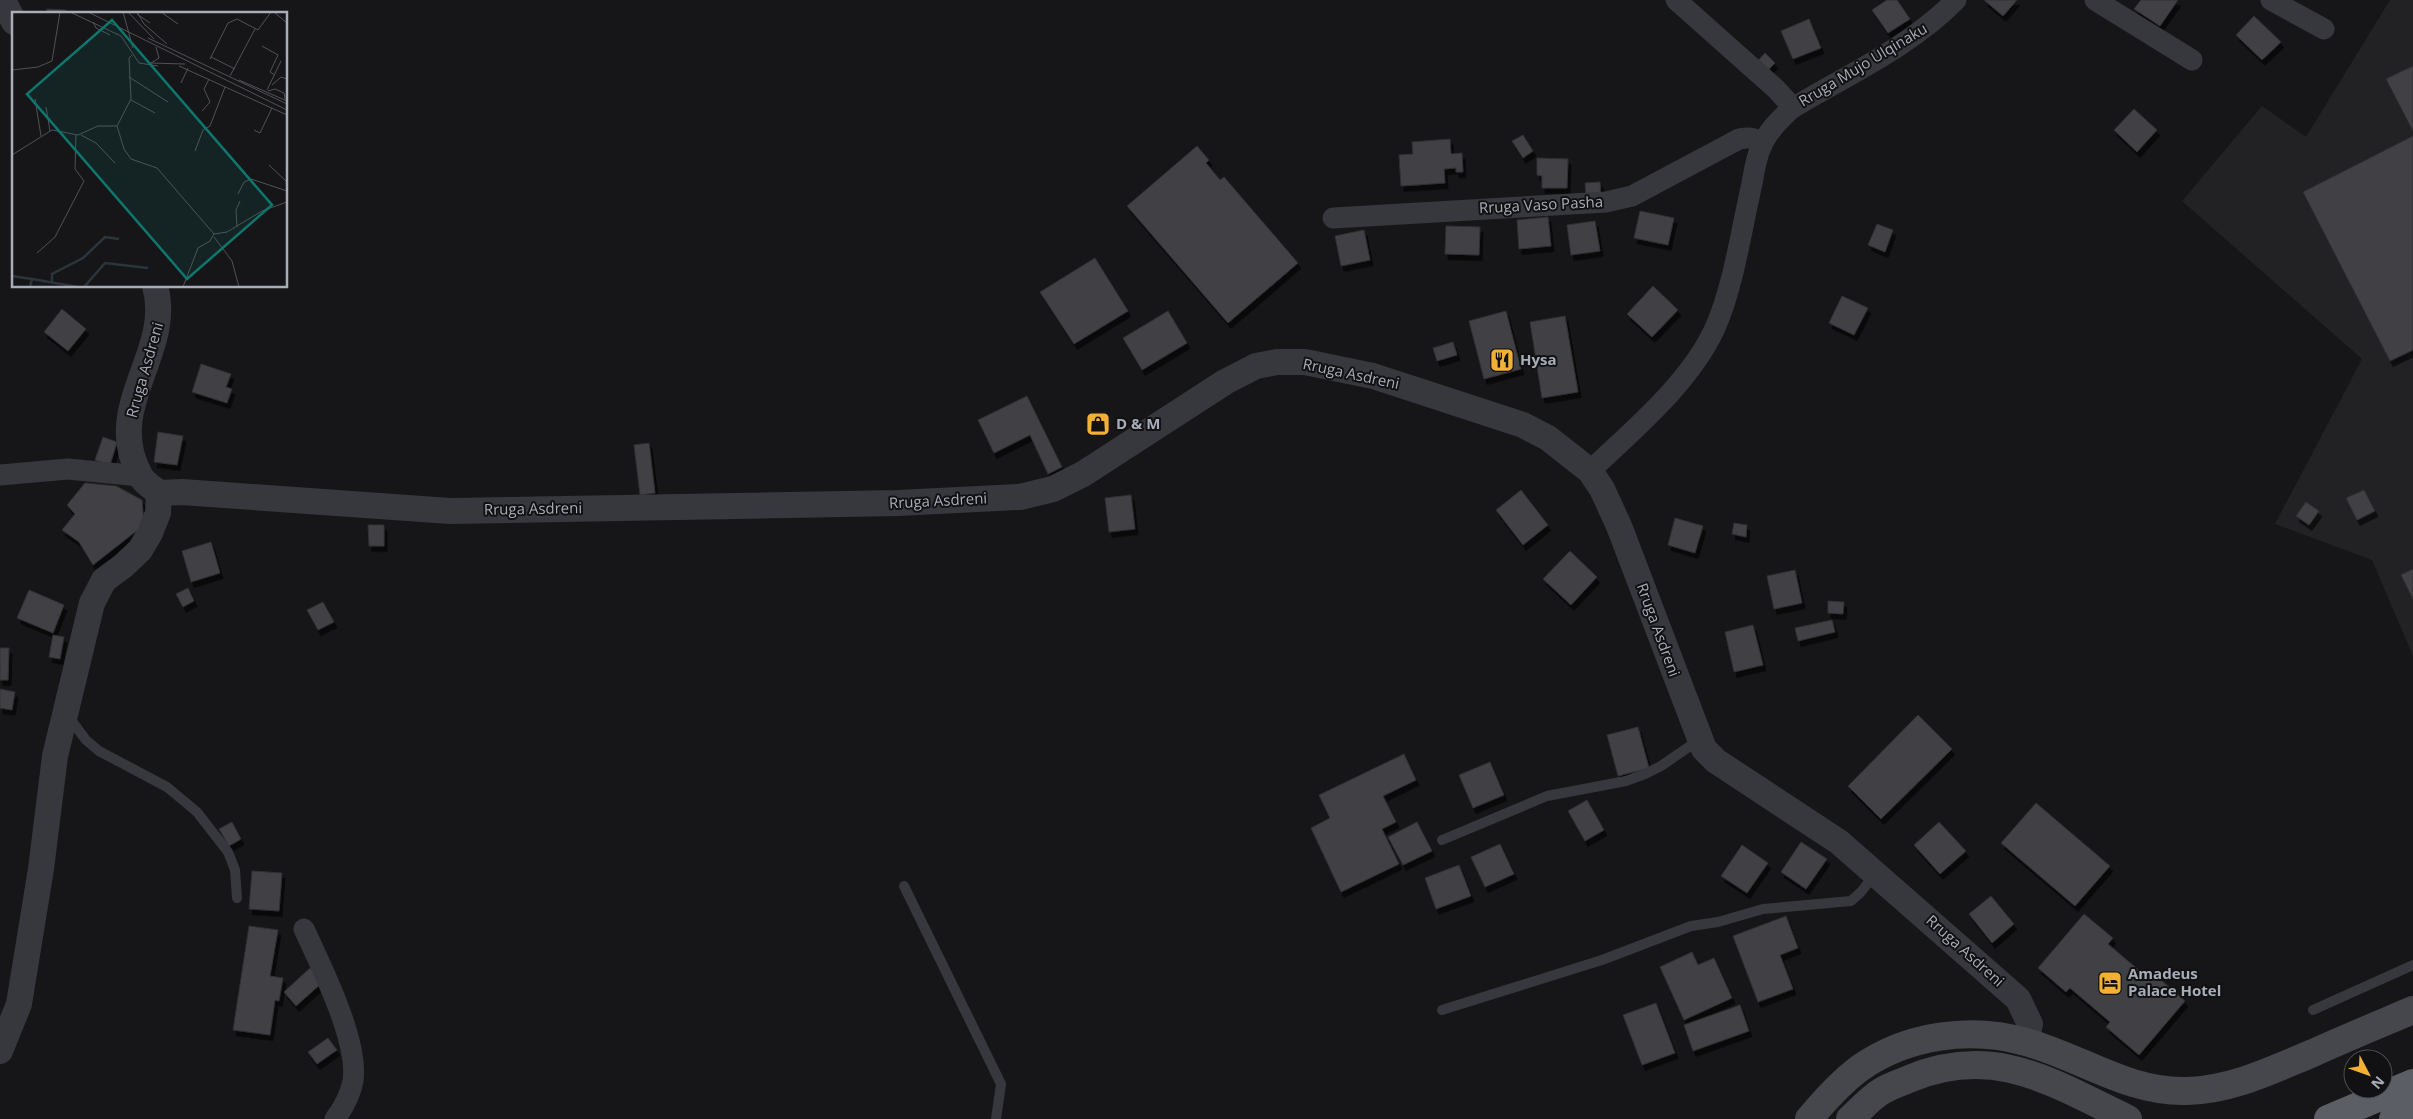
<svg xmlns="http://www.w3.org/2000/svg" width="2413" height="1119" font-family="'Open Sans',sans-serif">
<defs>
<filter id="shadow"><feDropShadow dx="3" dy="5.5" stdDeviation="0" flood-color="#0009"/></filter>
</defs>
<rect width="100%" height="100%" fill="#161618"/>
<path fill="#222225" d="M2390 0H2413V656L2372 560 2275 524 2362 359 2182 201 2262 106 2306 137Z"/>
<g fill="#404145" stroke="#303034" filter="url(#shadow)">
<path d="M1887 0H1897L1910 19 1888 33 1872 10Z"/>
<path d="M1984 0H2017L2003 16Z"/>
<path d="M2141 0H2178L2160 26 2134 9Z"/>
<path d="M47 9 66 10V14H47Z"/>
<path d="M2254 16 2281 42 2262 60 2236 35Z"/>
<path d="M1809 19 1821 48 1793 59 1781 31Z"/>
<path d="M1765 53 1775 63 1765 73 1755 64Z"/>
<path d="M2413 66V131L2386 79Z"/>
<path d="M2134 109 2157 130 2137 152 2114 130Z"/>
<path d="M1523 135 1533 151 1523 158 1512 141Z"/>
<path d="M2413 136V350L2390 361 2303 192Z"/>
<path d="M1450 139 1451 154 1462 153 1463 172H1456V168L1444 169 1445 183 1401 186 1399 155 1413 154 1412 142Z"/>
<path d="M1197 146 1209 160 1206 163 1220 180 1224 177 1298 263 1228 323 1127 206Z"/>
<path d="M1537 158 1568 159 1567 188H1542V176L1537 175Z"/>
<path d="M1600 182 1601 196 1586 197 1585 183Z"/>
<path d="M1640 211 1674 218 1668 245 1634 238Z"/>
<path d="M1548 217 1551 246 1519 249 1517 220Z"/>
<path d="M1595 221 1600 251 1571 255 1567 225Z"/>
<path d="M1877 224 1893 230 1885 252 1868 245Z"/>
<path d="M1446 226 1480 227 1479 255 1445 254Z"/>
<path d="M1364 230 1370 260 1341 266 1335 236Z"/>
<path d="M1095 258 1128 311 1074 344 1040 292Z"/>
<path d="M1653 286 1678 310 1652 337 1627 314Z"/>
<path d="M1842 296 1868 308 1854 335 1829 323Z"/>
<path d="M62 309 86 329 68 351 44 332Z"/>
<path d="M1168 311 1187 343 1142 370 1123 338Z"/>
<path d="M1506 311 1521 369 1484 379 1469 321Z"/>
<path d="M1565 316 1578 392 1542 398 1530 322Z"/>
<path d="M1453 342 1457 355 1437 361 1433 348Z"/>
<path d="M201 364 231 374 226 387 232 389 227 403 192 392Z"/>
<path d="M1027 396 1062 467 1048 474 1030 435 994 453 978 420Z"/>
<path d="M158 432 183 436 177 465 154 462Z"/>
<path d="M103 437 117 442 110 465 95 460Z"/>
<path d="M649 443 655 493 640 495 634 445Z"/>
<path d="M85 483 116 486 142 500 144 525 93 565 79 542 62 530 75 514 67 505Z"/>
<path d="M1521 490 1548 525 1523 545 1496 510Z"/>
<path d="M2364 490 2375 511 2357 520 2346 498Z"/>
<path d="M1131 495 1135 529 1109 532 1105 498Z"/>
<path d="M2306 502 2319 511 2309 525 2296 516Z"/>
<path d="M1675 518 1703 526 1695 553 1668 545Z"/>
<path d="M1734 523 1747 525 1746 537 1732 534Z"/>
<path d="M368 525H384V546H369Z"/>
<path d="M211 542 220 573 191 582 182 551Z"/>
<path d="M1570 551 1597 577 1571 605 1543 579Z"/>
<path d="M2413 569V599L2401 575Z"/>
<path d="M1795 570 1802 603 1774 609 1767 576Z"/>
<path d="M188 588 194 601 183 607 176 594Z"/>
<path d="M29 590 64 605 53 633 17 618Z"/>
<path d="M1828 601 1844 602 1843 614 1828 613Z"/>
<path d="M323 602 334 622 318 630 307 610Z"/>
<path d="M1832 620 1835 632 1798 641 1795 628Z"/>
<path d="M1753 625 1763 665 1734 672 1725 632Z"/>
<path d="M53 635 64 637 60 659 49 657Z"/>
<path d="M0 648H9L8 680H0Z"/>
<path d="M0 689 15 692 12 710 0 708Z"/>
<path d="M1918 715 1952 749 1881 819 1848 786Z"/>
<path d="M1638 727 1649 768 1618 776 1607 735Z"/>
<path d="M1404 754 1416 780 1383 796 1396 822 1382 829 1399 864 1341 892 1311 828 1330 818 1319 795Z"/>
<path d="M1490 762 1504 795 1473 808 1459 775Z"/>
<path d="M1587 800 1604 830 1585 841 1568 811Z"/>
<path d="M2036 803 2110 866 2075 906 2001 843Z"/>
<path d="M232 822 241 839 229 846 219 829Z"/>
<path d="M1417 822 1432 851 1403 865 1388 837Z"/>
<path d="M1939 822 1966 851 1940 874 1914 845Z"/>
<path d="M1801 842 1827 859 1806 889 1781 872Z"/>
<path d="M1500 844 1514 874 1485 887 1471 857Z"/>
<path d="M1742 845 1768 863 1747 893 1721 876Z"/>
<path d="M1459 865 1471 896 1436 909 1425 878Z"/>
<path d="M252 871 282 873 279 911 249 909Z"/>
<path d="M1991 896 2014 924 1992 943 1969 914Z"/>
<path d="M2084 914 2113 938 2108 944 2148 978 2153 973 2185 1001 2139 1055 2106 1027 2110 1022 2070 988 2066 992 2038 968Z"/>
<path d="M1786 916 1798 948 1780 955 1793 989 1758 1002 1733 936Z"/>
<path d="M249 926 278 930 270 976 283 978 279 1001 275 1000 270 1035 233 1030Z"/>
<path d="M1692 952 1698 965 1714 958 1732 998 1684 1020 1660 967Z"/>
<path d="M310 968 323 982 296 1006 284 992Z"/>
<path d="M1656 1003 1675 1053 1642 1065 1623 1015Z"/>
<path d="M1740 1005 1749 1031 1693 1051 1684 1025Z"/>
<path d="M328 1038 337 1050 317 1064 308 1052Z"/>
</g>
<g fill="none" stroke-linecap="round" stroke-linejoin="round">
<g stroke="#37383d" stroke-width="10">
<path d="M68 716 86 740 99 751 167 787 197 812 228 852 235 870 237 898"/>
<path d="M1442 840 1547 796 1626 781 1645 774 1661 766 1699 740"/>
<path d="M904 886 1001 1084 996 1119"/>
<path d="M1442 1010 1602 960 1691 926 1718 922 1763 909 1851 901 1861 892 1874 875"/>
<path d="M2313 1010 2413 965"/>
</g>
<g stroke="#37383d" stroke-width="21">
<path d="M1676 0 1776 89 1788 102 1791 109"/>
<path d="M2095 0 2192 60"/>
<path d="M2271 0 2324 29"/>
<path d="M1333 218 1606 202 1632 196 1739 139C1749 137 1755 137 1762 145"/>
<path d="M1590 471C1633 430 1690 383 1715 328 1733 288 1741 232 1751 188 1754 175 1755 160 1761 147 1767 132 1779 120 1791 109 1847 75 1910 47 1956 0"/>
<path d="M0 475 68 469 140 476"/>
<path d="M304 929C321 966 359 1041 353 1081 350 1096 344 1107 335 1119"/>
</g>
<g stroke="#37383d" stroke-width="26">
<path d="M3 0 14 22"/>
<path d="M155 286C174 352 102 407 140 475 143 482 153 488 159 493L182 492 450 511 898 503 1020 497 1053 489 1083 474 1225 382 1256 366 1277 362H1305L1373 376 1523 425 1548 438 1590 471 1602 489 1619 526 1704 749 1716 761 1839 842 2018 999 2030 1024 2026 1042"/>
<path d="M0 1051 19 1004 41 869 55 756 92 603 104 580 123 566 140 550 150 533 158 513 159 493"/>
</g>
<g stroke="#45474d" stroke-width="28">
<path d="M1809 1119C1824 1101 1841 1082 1860 1068 1907 1035 1971 1026 2026 1042 2081 1057 2128 1093 2187 1091 2232 1090 2272 1070 2313 1053 2346 1038 2380 1024 2413 1010"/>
<path d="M1850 1119C1860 1110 1870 1098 1882 1091 1890 1086 1900 1083 1909 1079 1994 1043 2053 1083 2128 1119"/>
</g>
<g stroke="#5b5e65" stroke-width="28">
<path d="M2328 1119 2413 1083"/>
<path d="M2393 1119 2413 1110"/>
</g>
</g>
<defs>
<g id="restaurant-square" transform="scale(1.25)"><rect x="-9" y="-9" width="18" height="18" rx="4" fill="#f2b134" stroke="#111113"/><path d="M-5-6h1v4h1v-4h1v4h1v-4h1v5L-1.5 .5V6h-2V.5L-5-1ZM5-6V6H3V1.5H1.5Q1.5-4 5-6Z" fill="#111"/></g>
<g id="shop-square" transform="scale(1.25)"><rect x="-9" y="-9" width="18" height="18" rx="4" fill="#f2b134" stroke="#111113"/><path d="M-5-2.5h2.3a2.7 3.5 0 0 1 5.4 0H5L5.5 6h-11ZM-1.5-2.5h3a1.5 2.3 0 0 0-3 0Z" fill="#111"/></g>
<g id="hotel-square" transform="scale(1.25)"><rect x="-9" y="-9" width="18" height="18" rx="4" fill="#f2b134" stroke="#111113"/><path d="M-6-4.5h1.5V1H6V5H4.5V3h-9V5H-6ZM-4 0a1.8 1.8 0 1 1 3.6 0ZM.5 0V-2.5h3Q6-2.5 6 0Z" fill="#111"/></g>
</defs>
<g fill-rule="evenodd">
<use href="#restaurant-square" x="1502" y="360"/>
<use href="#shop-square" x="1098" y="424"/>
<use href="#hotel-square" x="2110" y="983"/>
</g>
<g text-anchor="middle" stroke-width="4" stroke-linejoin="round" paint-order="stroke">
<g font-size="15" fill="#a8adb8" stroke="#111113">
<text transform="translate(1863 65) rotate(-31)" y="5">Rruga Mujo Ulqinaku</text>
<text transform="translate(1541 205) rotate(-3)" y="5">Rruga Vaso Pasha</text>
<text transform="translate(145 370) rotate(-74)" y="5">Rruga Asdreni</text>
<text transform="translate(1351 374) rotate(12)" y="5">Rruga Asdreni</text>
<text transform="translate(938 501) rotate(-3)" y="5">Rruga Asdreni</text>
<text transform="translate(533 509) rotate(-1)" y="5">Rruga Asdreni</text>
<text transform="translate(1658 630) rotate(70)" y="5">Rruga Asdreni</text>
<text transform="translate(1965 951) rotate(42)" y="5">Rruga Asdreni</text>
</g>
<g font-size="15" font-weight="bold" fill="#a8adb8" stroke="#111113" text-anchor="start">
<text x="1520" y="365">Hysa</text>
<text x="1116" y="429">D &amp; M</text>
<text x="2128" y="979">Amadeus<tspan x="2128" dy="17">Palace Hotel</tspan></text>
</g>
</g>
<g transform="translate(12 12)">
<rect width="275" height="275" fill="#161618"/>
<path fill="none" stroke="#2c353c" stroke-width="2.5" d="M0 264 20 267 18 275M20 267 66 275M40 270V262L71 246 93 225 107 227M72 275 93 251 136 256"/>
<path fill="none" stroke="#505258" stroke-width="1" d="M58 0 109 24 127 51 146 54M76 0 275 98M88 0H104M111 0 121 36M116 0 142 27M125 0 132 12 155 32M149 0 166 12M262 0 275 11M125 2 138 11M81 10 84 16 98 23M136 26 275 92M250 34 266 43 258 60 263 63M120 43 117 46 119 87 105 114 112 137 119 147 145 156 202 222M199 45 223 57M198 47 216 11 225 7 246 18 259 0M138 51 173 52M139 51 147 46 144 35M167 54 275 103M0 58 26 55 40 49 48 0M218 64 243 17M117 65 156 90M227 68 275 89M169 71 176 56M260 73 269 65 275 67M255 78 269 49M256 79 263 77 272 81 273 87M23 87 29 124M119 88 143 101M34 95 38 119M190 99 198 90 192 77 197 67M242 118 248 121 260 96M69 123 84 131 103 151M183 139 191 118 198 114 213 75M0 143 40 118 66 123 86 114H105M257 153 275 170M226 182 232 170 239 167 275 179M225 215 224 198 228 189M202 222 215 220 250 199 275 190M202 225 220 249 227 275M25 241 43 225 72 169 63 157 64 123M171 275 186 236 198 229 202 222"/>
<path fill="#0f766e" fill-opacity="0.15" stroke="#0f766e" stroke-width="2.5" d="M100 8 260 193 175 267 15 82Z"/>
<rect width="275" height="275" fill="none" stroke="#a8adb8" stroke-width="2.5"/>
</g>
<g transform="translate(2368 1074) rotate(131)"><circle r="24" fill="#111113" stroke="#4d4f55"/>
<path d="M0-4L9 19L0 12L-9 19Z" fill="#f2b134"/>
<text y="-8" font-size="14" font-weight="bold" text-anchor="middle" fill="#a8adb8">N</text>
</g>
</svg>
